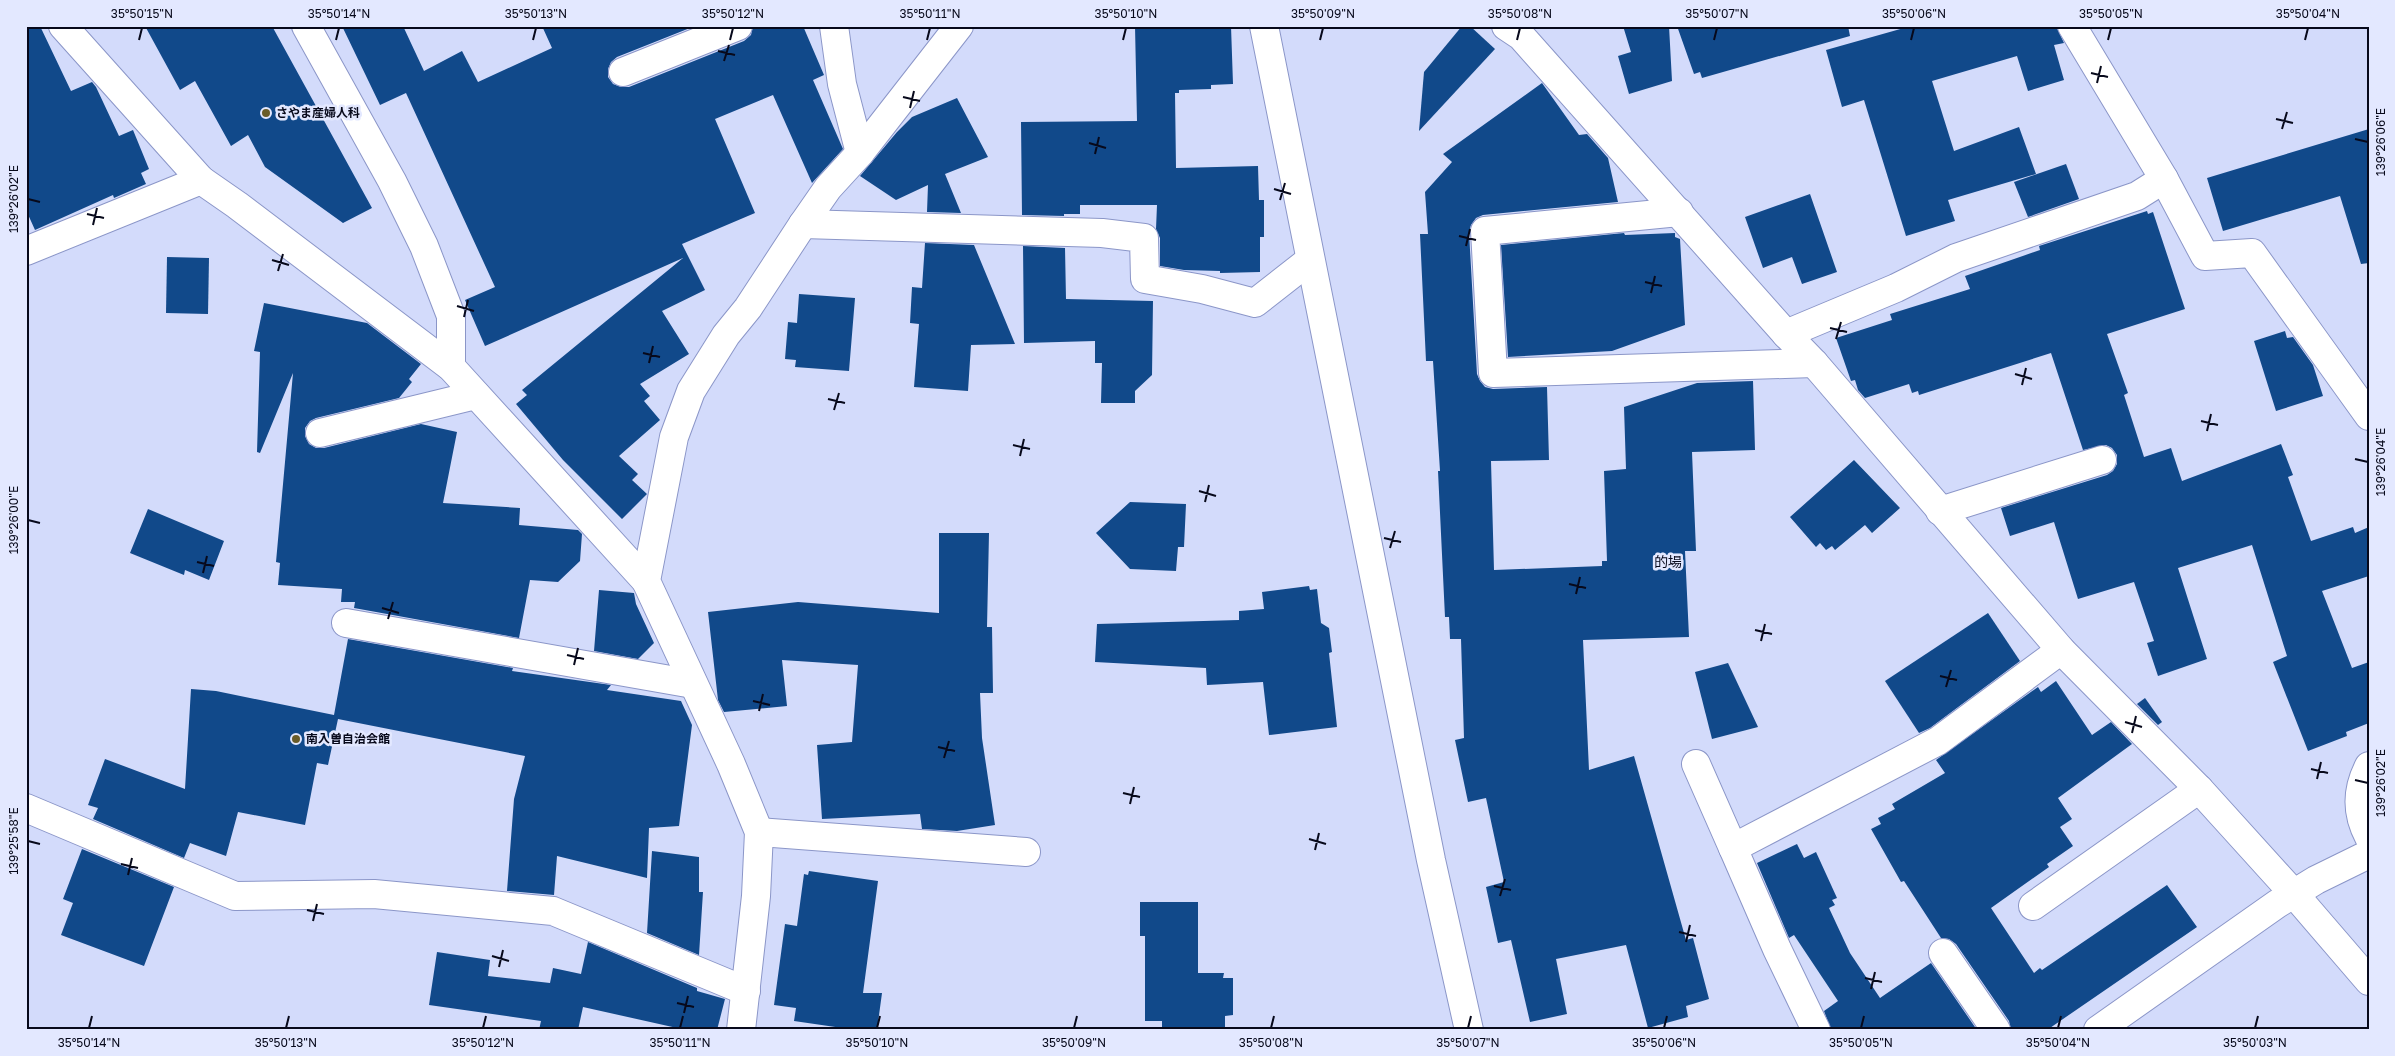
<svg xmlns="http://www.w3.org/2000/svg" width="2395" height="1056" font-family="'Golos Text','Noto Sans JP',sans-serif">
<rect width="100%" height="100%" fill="#d3dbfb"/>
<g fill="#11498a">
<path d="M26 26H40L71 91 92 82 96 87 119 136 133 130 149 169 141 173 146 184 114 198 113 195 35 230 26 210Z"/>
<path d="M145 26H272L372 208 343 223 265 167 248 135 231 146 195 81 180 90Z"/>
<path d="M342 26H403L424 71 462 51 478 82 552 48 542 26H695L617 57 611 62 608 69V77L613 84 621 87H629L744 41 751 35 753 26H803L824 75 813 80 843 149 812 183 773 95 715 119 755 213 682 244 705 290 662 311 689 354 640 384 650 396 644 401 660 420 619 456 638 474 632 480 647 494 622 519 563 460 516 404 527 395 522 390 683 258 485 346 465 300 495 287 406 93 380 105Z"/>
<path d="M1135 26H1168V29L1231 26 1233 84 1211 85V89L1179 90V93H1175L1176 168 1258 166 1259 200H1264V237H1260V272L1220 273V271L1184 270 1160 266V238L1156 229 1157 205H1080V214H1064V216L1022 215 1021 122 1137 121Z"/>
<path d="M1462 26H1470L1495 49 1419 131 1424 72Z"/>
<path d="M1623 26H1669L1672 81 1629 94 1618 56 1631 52Z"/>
<path d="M1677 26H1848L1850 36 1702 78 1700 72 1694 74Z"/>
<path d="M1911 26H2056L2064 43 2054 45 2064 80 2028 91 2017 56 1932 81 1954 151 2019 127 2036 174 1948 200 1955 221 1906 236 1864 100 1842 107 1826 50Z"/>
<path d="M1542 83 1579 135 1587 134 1608 158 1618 202 1483 215 1476 218 1471 225 1469 232 1477 374 1480 381 1485 387 1493 389 1547 387 1549 460 1491 461 1494 570 1602 566V561H1607L1604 471 1626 469 1624 407 1697 383 1753 381 1755 450 1692 452 1696 551H1685L1689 637 1583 640 1589 770 1634 756 1686 940 1693 938 1709 999 1686 1006 1688 1017 1648 1028 1626 945 1556 959 1567 1014 1530 1022 1511 940 1498 943 1486 887 1504 882 1486 798 1468 802 1455 740 1464 738 1461 639H1450L1449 617H1445L1438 471H1440L1433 361H1426L1420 234H1428L1425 192 1452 162 1443 154Z"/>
<path d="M957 98 988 157 945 174 961 213 927 212 928 185 896 200 860 176 897 132 912 117Z"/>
<path d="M2369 129V263L2361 264 2340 196 2223 231 2207 178Z"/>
<path d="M2066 164 2079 199 2028 217 2014 182Z"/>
<path d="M1810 194 1837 272 1802 284 1792 257 1763 268 1745 217Z"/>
<path d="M2147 211 2148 214 2153 212 2185 309 2107 334 2128 393 2124 395 2144 457 2171 448 2182 481 2281 444 2293 475 2288 477 2311 541 2353 527 2355 533 2369 527V576L2322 591 2352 668 2369 662V723L2346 732 2347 736 2308 751 2273 662 2287 656 2252 545 2178 568 2207 659 2158 676 2147 643 2154 641 2134 582 2078 599 2054 522 2010 536 2001 508 2107 475 2113 471 2117 464V455L2112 448 2106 445 2083 450 2051 353 1919 395 1918 391 1912 393 1909 384 1865 398 1858 390 1855 380 1851 381 1836 338 1892 320 1890 314 1970 289 1965 276 2040 250 2039 246Z"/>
<path d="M1624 233 1625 235 1675 233V237L1680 239 1685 325 1612 351 1508 357 1501 245Z"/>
<path d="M925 243 974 245 1015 344 971 345 968 391 914 387 919 324 910 323 912 287 922 288Z"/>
<path d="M1023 246 1065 248 1066 299 1153 301 1152 375 1135 391V403H1101L1102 363H1095V341L1024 343Z"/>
<path d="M167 257 209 258 208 314 166 313Z"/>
<path d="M799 294 855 298 849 371 795 367 796 360 785 359 788 322 797 323Z"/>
<path d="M264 303 367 323 421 364 409 379 412 382 399 398 316 418 310 421 305 428V436L309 444 316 448H324L421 424 457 432 443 503 520 508 519 525 578 530 582 534 580 561 558 582 530 580 519 638 354 608 355 602H341L342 589 278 585 280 563 276 562 293 373 260 453 257 452 260 352 254 351Z"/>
<path d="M2285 331 2287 338 2293 337 2313 365 2323 396 2276 411 2254 341Z"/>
<path d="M1854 460 1900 508 1872 533 1865 525 1835 550 1832 546 1826 550 1820 543 1816 547 1790 517Z"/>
<path d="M1130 502 1186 504 1184 547H1178L1176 571 1130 569 1096 533Z"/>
<path d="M148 509 224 541 209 580 185 570 184 575 130 553Z"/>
<path d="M939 533H989L987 627H992L993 693H980L982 738 995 825 957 831 922 829 920 814 822 819 817 745 852 742 858 665 782 660 787 706 724 712 718 700 708 612 798 602 939 613Z"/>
<path d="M1309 586 1310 590 1317 589 1321 623 1329 628 1332 652 1329 653 1337 727 1269 735 1263 682 1207 685 1206 668 1095 662 1097 624 1239 620V611L1264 609 1262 592Z"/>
<path d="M599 590 634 593 636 604 654 643 638 659 594 651Z"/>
<path d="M1988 613 2020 661 1930 728 1919 733 1885 681Z"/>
<path d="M348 639 513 668 512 671 611 685 607 690 681 701 692 725 679 826 649 828 647 878 557 856 554 895 507 891 514 799 525 756 338 719 328 765 317 763 305 825 238 812 226 856 190 843 184 858 93 819 98 808 88 805 105 759 185 789 191 689 216 691 334 715Z"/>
<path d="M1728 663 1758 727 1712 739 1695 672Z"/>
<path d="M2056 681 2092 735 2111 722 2132 744 2058 798 2072 819 2060 827 2073 846 2047 864 2049 867 1991 908 2034 973 2040 968 2042 970 2167 885 2197 927 2047 1030H2011L2009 1021 1956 944 1949 939 1941 938 1904 881 1901 882 1871 829 1881 824 1878 818 1895 809 1892 804 1945 773 1936 760 2038 687 2041 692Z"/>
<path d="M2145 698 2162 722 2158 725 2137 704Z"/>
<path d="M1797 844 1804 858 1816 852 1837 898 1832 900 1835 905 1829 908 1850 953 1880 998 1931 963 1977 1030H1831L1824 1011 1838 1001 1794 935 1789 938 1757 863Z"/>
<path d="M82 849 174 887 144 966 61 935 73 903 63 899Z"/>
<path d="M652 851 699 857V892H703L699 955 647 933Z"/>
<path d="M809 871 878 881 863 993H882L877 1030H856L794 1021 796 1008 774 1005 785 924 797 926 804 874 808 875Z"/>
<path d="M1140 902H1198V973H1224L1223 978H1233V1015L1225 1016V1030H1162V1021H1145V936H1140Z"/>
<path d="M588 942 697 988V991L725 999 717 1030H686L583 1007 578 1030H539L541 1021 429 1005 437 952 490 960 488 976 550 983 553 968 581 974Z"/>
</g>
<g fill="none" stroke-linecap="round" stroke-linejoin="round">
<g stroke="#8b96c8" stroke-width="30">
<g id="minor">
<path d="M63 26 201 180 237 205 451 367 646 581"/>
<path d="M306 26 392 181 424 246 451 316V367"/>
<path d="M834 26 842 84 860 153"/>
<path d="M1264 26 1431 860 1469 1030"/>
<path d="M1506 26 1521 36 1786 334 1814 363 2061 650 2199 789 2295 895 2369 981"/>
<path d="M2072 26 2164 179 2205 256 2252 253 2369 416"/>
<path d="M623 72 738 26"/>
<path d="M1679 212 1485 231 1493 373 1814 363"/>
<path d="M803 224 1102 233 1144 238 1145 279 1202 289 1255 303 1310 260"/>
<path d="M26 251 201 180"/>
<path d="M1786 334 1896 288 1956 258 2137 196 2164 179"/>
<path d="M320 433 476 395"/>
<path d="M1940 511 2102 460"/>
<path d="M346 623 693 684"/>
<path d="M1696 764 1733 848"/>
<path d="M2369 766C2357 789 2356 813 2369 837"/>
<path d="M26 808 235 896 374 894 553 911 746 991"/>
<path d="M759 832 1026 852"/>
<path d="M2033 906 2199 789"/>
<path d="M1943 953 1996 1030"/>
<path d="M741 1030 756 896 759 832 731 764 646 581 674 437 691 391 726 335 748 308 803 224 828 188 860 153 959 26"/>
<path d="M1816 1030 1777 949 1733 848 1938 741 2061 650"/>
<path d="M2098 1030 2277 904 2316 880 2369 854"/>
</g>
</g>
<use href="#minor" stroke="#fff" stroke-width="28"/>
</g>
<path fill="none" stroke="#07091b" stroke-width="2" d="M139 40 142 28M336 40 339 28M533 40 536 28M730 40 733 28M927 40 930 28M1123 40 1126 28M1320 40 1323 28M1517 40 1520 28M1714 40 1717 28M1911 40 1914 28M2108 40 2111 28M2305 40 2308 28M718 51 735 55M724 61 729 45M2091 73 2108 77M2097 83 2101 66M903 97 920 101M910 108 914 91M2276 119 2293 123M2282 129 2287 112M2355 139 2368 142M1089 143 1106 148M1095 154 1099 137M1274 189 1291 194M28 199 40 202M1280 200 1285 183M87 214 104 218M93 225 97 208M1459 236 1476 240M1466 246 1470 229M272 260 289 265M278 271 283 254M1645 282 1662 286M1651 293 1655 276M457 306 474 311M464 317 468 300M1830 328 1847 332M1836 339 1841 322M643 353 660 357M649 363 653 346M2015 374 2032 379M2022 385 2026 368M828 399 845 403M834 410 839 393M2201 421 2218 425M2207 431 2211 414M1013 445 1030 449M1020 456 1024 439M2355 459 2368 462M1199 491 1216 496M1205 502 1209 485M28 520 40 523M1384 538 1401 542M1390 548 1395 531M197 562 214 566M203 573 207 556M1569 584 1586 588M1576 594 1580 577M382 608 399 613M388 619 393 602M1755 630 1772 634M1761 641 1765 624M567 655 584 659M574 665 578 648M1940 676 1957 680M1946 687 1951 670M753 701 770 705M759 711 763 694M2125 722 2142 727M2132 733 2136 716M938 747 955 751M944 758 949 741M2311 769 2328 773M2317 779 2321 762M2355 780 2368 783M1123 793 1140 797M1130 804 1134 787M1309 839 1326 844M28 841 40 844M1315 850 1319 833M121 864 138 868M128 875 132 858M1494 886 1511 890M1500 896 1505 879M307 910 324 914M313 921 317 904M1679 932 1696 936M1686 942 1690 925M492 956 509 961M499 967 503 950M1865 978 1882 982M1871 989 1875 972M677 1003 694 1007M684 1013 688 996M89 1028 92 1016M286 1028 289 1016M483 1028 486 1016M680 1028 683 1016M877 1028 880 1016M1074 1028 1077 1016M1271 1028 1274 1016M1468 1028 1471 1016M1664 1028 1667 1016M1861 1028 1864 1016M2058 1028 2061 1016M2255 1028 2258 1016"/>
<g fill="#695c29" stroke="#e3e8ff" stroke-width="2">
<circle cx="266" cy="113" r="5"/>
<circle cx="296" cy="739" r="5"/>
</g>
<g text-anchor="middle" stroke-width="5" stroke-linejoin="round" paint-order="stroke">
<g font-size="12" font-weight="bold" fill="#07091b" stroke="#e3e8ff" text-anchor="start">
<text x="276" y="117">さやま産婦人科</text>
<text x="306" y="743">南入曽自治会館</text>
</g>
<g font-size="14" fill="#07091b" stroke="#e3e8ff">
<text x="1668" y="567">的場</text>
</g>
</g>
<rect width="2395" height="1056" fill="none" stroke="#e3e8ff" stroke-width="55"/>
<rect x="28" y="28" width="2340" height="1000" fill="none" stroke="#07091b" stroke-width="2"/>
<g font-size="12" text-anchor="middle" fill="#07091b">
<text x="142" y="18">35°50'15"N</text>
<text x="339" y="18">35°50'14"N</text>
<text x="536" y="18">35°50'13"N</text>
<text x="733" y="18">35°50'12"N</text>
<text x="930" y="18">35°50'11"N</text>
<text x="1126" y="18">35°50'10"N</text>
<text x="1323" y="18">35°50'09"N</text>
<text x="1520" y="18">35°50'08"N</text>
<text x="1717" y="18">35°50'07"N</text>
<text x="1914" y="18">35°50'06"N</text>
<text x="2111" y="18">35°50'05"N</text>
<text x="2308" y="18">35°50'04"N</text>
<text transform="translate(2381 142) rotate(-90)" y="4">139°26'06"E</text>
<text transform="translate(14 199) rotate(-90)" y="4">139°26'02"E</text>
<text transform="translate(2381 462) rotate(-90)" y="4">139°26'04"E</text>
<text transform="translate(14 520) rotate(-90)" y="4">139°26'00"E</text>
<text transform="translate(2381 783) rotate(-90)" y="4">139°26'02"E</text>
<text transform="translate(14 841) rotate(-90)" y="4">139°25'58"E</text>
<text x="89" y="1047">35°50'14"N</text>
<text x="286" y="1047">35°50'13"N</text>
<text x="483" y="1047">35°50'12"N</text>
<text x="680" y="1047">35°50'11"N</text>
<text x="877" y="1047">35°50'10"N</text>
<text x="1074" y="1047">35°50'09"N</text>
<text x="1271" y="1047">35°50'08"N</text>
<text x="1468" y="1047">35°50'07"N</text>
<text x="1664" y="1047">35°50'06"N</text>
<text x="1861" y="1047">35°50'05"N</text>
<text x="2058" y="1047">35°50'04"N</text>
<text x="2255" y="1047">35°50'03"N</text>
</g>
</svg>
